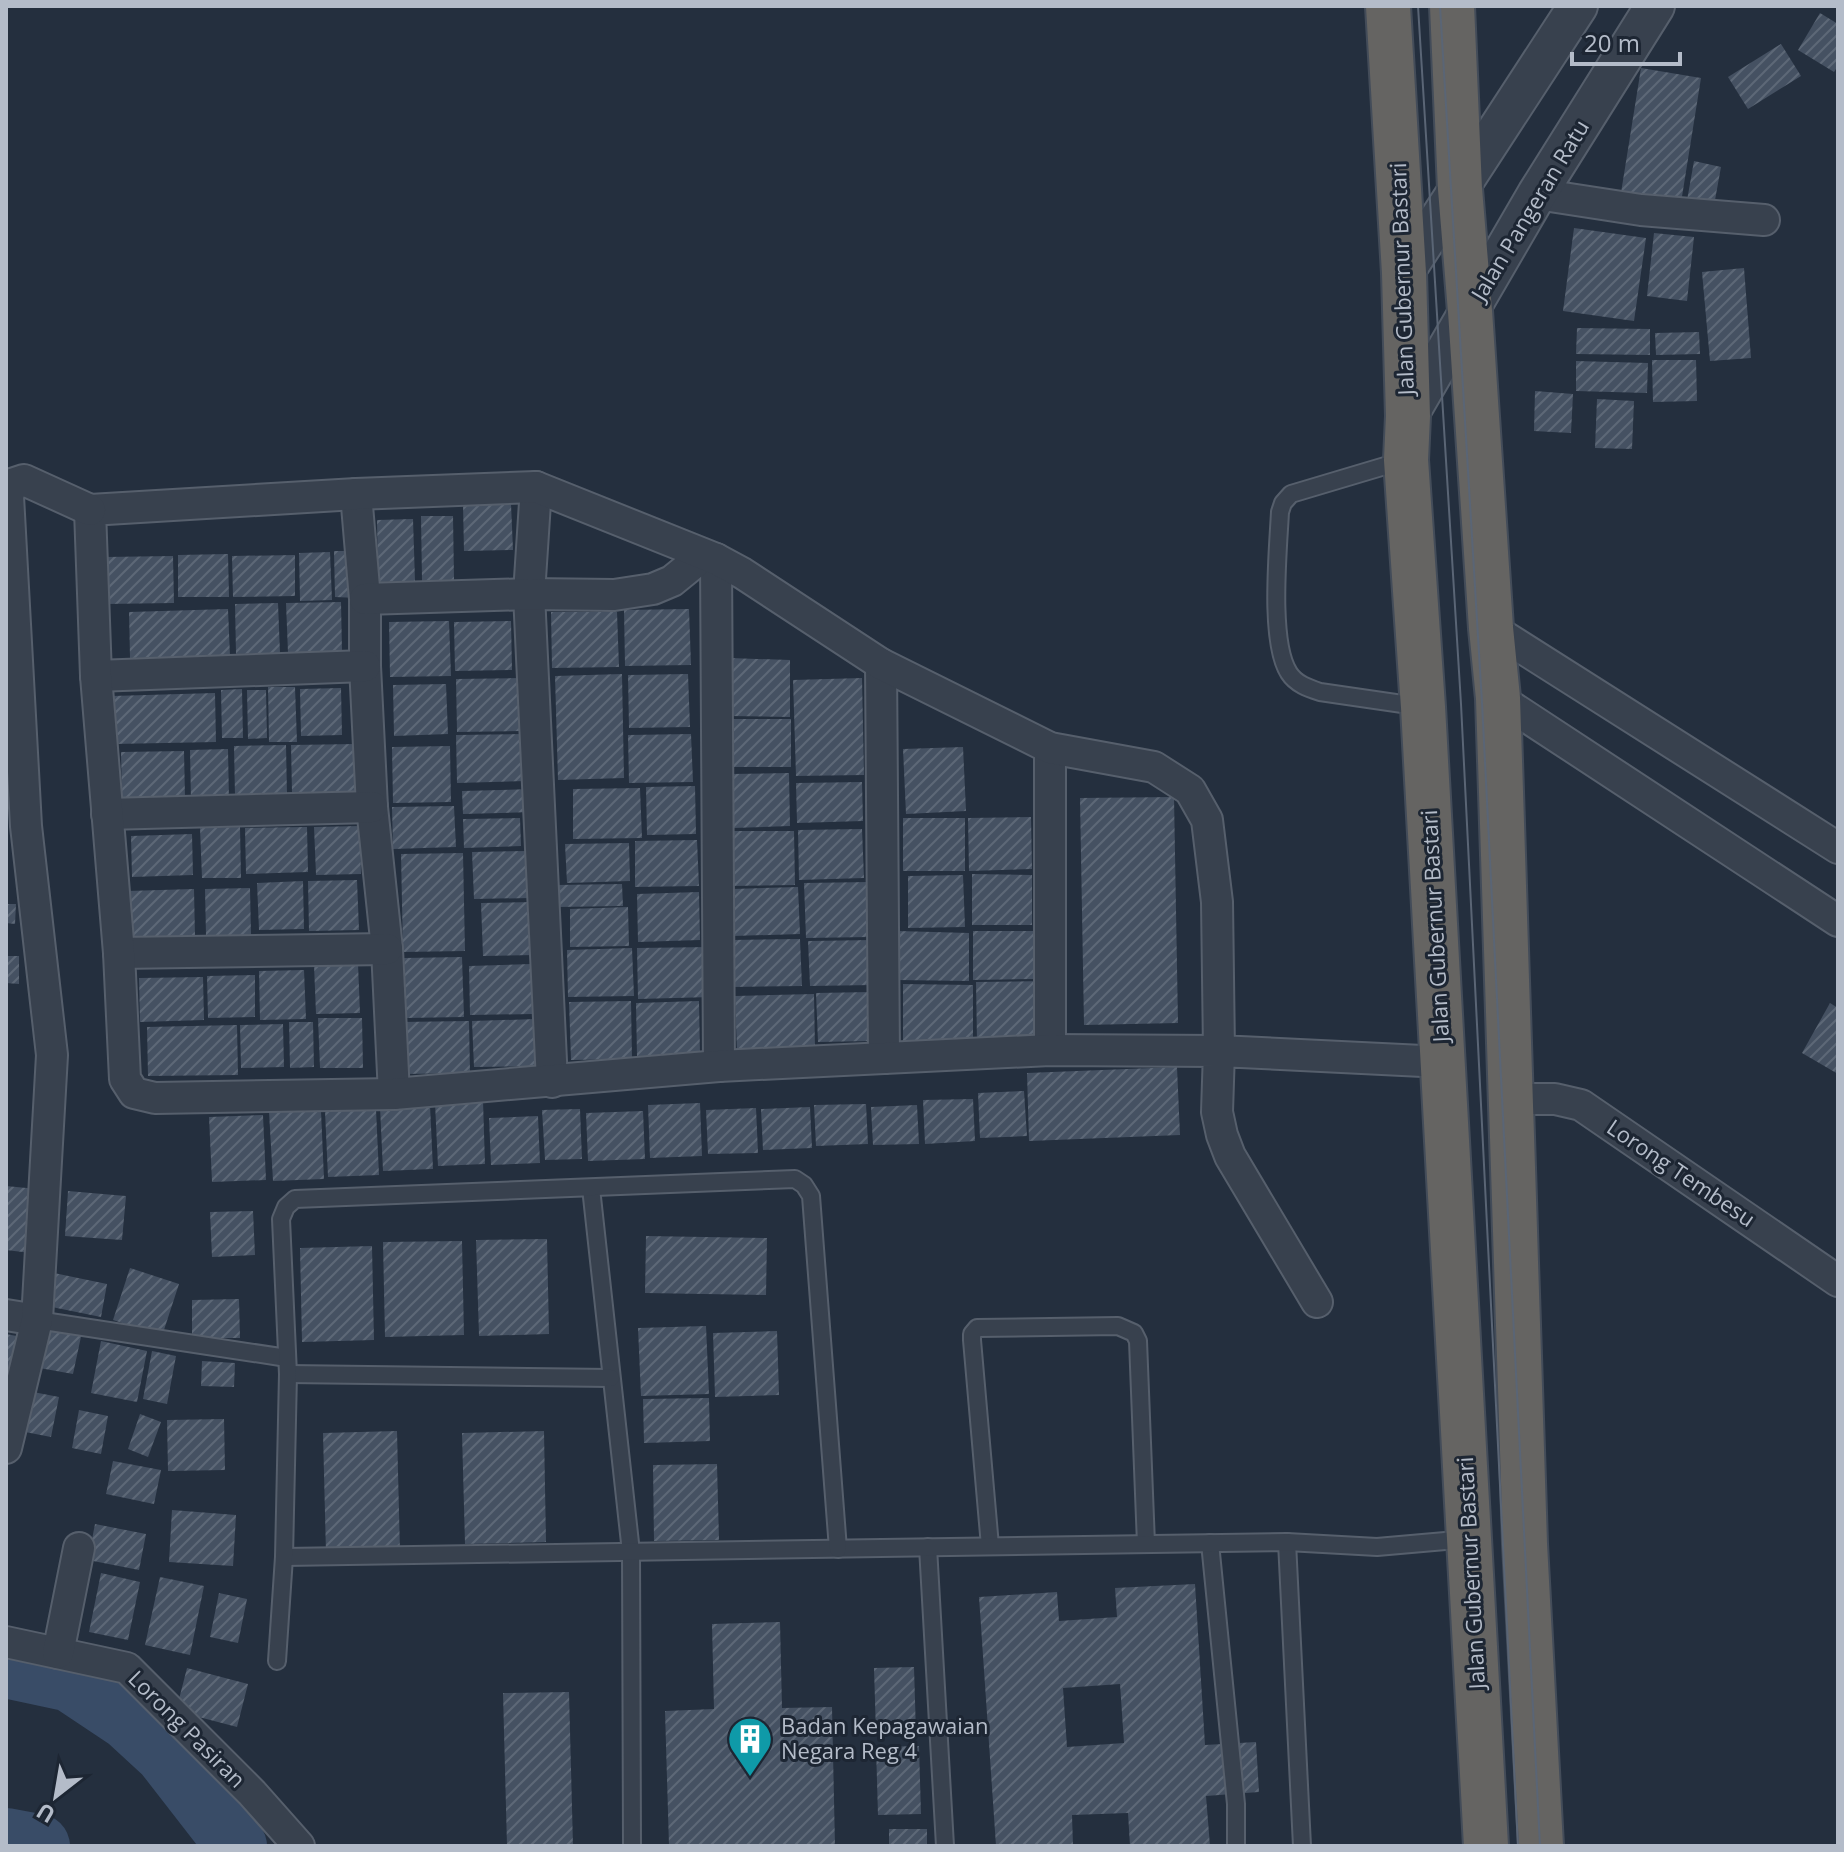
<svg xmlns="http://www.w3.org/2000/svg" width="1844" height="1852" font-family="'Open Sans',sans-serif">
<defs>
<pattern id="building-hatch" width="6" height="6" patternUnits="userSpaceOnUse" patternTransform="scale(2)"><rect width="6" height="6" fill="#455162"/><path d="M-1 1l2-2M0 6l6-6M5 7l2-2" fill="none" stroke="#5d6877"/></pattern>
</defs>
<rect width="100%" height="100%" fill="#242f3e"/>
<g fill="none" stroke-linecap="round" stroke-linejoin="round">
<g stroke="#394c67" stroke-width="64">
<path d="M6 1666 71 1680 128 1718 166 1753 222 1825 235 1846"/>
<path d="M6 1840 38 1846"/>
</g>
</g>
<g fill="url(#building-hatch)" fill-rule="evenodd">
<path d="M1820 13 1838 24V66L1834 72 1798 50Z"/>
<path d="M1781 44 1801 76 1748 109 1728 77Z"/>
<path d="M1641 68 1701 78 1680 209 1620 199Z"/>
<path d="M1694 161 1721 167 1713 211 1686 206Z"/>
<path d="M1574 228 1646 238 1634 321 1563 311Z"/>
<path d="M1654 233 1694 237 1687 301 1647 296Z"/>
<path d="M1744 268 1751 358 1710 361 1702 272Z"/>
<path d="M1577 328 1650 329V355L1576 354Z"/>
<path d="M1699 332 1700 354 1656 355 1655 333Z"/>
<path d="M1652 360H1696L1697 401 1653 402Z"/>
<path d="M1576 361 1648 363 1647 393 1576 391Z"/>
<path d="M1535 391 1573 394 1571 433 1534 431Z"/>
<path d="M1597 399 1634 401 1632 449 1595 448Z"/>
<path d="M463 504H511L513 550 464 551Z"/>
<path d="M421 516H453L454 580 422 581Z"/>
<path d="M413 519 415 581 378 582 377 520Z"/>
<path d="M334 551H356L357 598 335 597Z"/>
<path d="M330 552 332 600 300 601 299 553Z"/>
<path d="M228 554 229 597H178V555Z"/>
<path d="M295 555V596L233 597 232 556Z"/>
<path d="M173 556 174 603 106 604 105 557Z"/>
<path d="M341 602 342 652 288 653 286 603Z"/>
<path d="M278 603 280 653 236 654 235 604Z"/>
<path d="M228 609 230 656 130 658 129 612Z"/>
<path d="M689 609 691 665 625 666 624 610Z"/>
<path d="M551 612H617L619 667 552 668Z"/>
<path d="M449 621 451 676 390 677 389 622Z"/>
<path d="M511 621 512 670 455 671 454 622Z"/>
<path d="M730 658 790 660V717L729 716Z"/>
<path d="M622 674 624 778 558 780 555 676Z"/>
<path d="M688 674 690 727 629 728 628 675Z"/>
<path d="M519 678 520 731 457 732 456 679Z"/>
<path d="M862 678 864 775 796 776 793 680Z"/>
<path d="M446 684 448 734 394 736 393 685Z"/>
<path d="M268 687H295L297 742H269Z"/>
<path d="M341 688 342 735 301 736 300 689Z"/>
<path d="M242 689 243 738H222L221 690Z"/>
<path d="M247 690H266L267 738 248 739Z"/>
<path d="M215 693 216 742 114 744 112 696Z"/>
<rect x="730" y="719" width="61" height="48"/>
<path d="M524 734 526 781 457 783 456 735Z"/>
<path d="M691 734 693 782 629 783 628 735Z"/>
<path d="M355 744 357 791 292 793 291 745Z"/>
<path d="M286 745 287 795 235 796 234 746Z"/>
<path d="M450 746 451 802 393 803 392 747Z"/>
<path d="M963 747 966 811 906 814 903 749Z"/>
<path d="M228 749 229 801 191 802 190 750Z"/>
<path d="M184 751 185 797 122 798 121 752Z"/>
<path d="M789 773 790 826 733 828 731 774Z"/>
<path d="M862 782 863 821 797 823 796 783Z"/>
<path d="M695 786 696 834 647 835 646 787Z"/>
<path d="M640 788 642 838 573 839V789Z"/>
<path d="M533 789V812L463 814 462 791Z"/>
<path d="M1174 797 1178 1023 1084 1025 1080 798Z"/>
<path d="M454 806 456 847 393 849 392 807Z"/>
<path d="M1031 817 1032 869 969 871 968 818Z"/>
<path d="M520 818 521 846 464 848 463 819Z"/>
<rect x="903" y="818" width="62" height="53"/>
<path d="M360 826 361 874 316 875 314 827Z"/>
<path d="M240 827 241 878H202L200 828Z"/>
<path d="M307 827 308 872 246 874 245 828Z"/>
<path d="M862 829 864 878 799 880 798 830Z"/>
<path d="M730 831H794L795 885 732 886Z"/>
<path d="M192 834 193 875 132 877 131 836Z"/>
<path d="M697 840 699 886 635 887V841Z"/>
<path d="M629 843 630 881 567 883 565 844Z"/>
<path d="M529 851 530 898 474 899 472 852Z"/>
<path d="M463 853 465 951 403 952 401 854Z"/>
<path d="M972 874 1032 875V925H972Z"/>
<path d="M963 875 965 927 908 928V876Z"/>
<path d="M357 880 359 930 309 931 308 881Z"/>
<path d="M303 881 304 929 259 930 257 883Z"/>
<path d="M869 882 870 937 806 938 804 883Z"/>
<path d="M622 884 623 906 558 907 557 885Z"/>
<path d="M798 887 800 934 733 936 732 889Z"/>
<path d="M250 888 251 935 206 936 205 889Z"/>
<path d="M194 889 195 937 129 938 127 891Z"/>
<path d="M699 892 700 940 638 942 637 894Z"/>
<path d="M534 902 535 955 483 956 481 903Z"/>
<path d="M6 904H16L15 924 6 923Z"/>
<path d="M628 907 629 946 570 947V909Z"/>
<path d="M898 931 969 933V981L897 980Z"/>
<path d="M973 931H1035V979L973 980Z"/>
<path d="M800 939 802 986 732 987 731 940Z"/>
<path d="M873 940 874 985 810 986 808 941Z"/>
<path d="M711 947 712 997 638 999 637 948Z"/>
<path d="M632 948 634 996 568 997 567 950Z"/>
<path d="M6 956H19V984L6 983Z"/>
<path d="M462 957 464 1017 406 1018 404 958Z"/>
<path d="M358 964 360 1013 316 1014 314 965Z"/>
<path d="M531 964 532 1014 470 1015 469 966Z"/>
<path d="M304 970 306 1019 260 1020 259 971Z"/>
<path d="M255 975V1017L208 1018 207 976Z"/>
<path d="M203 977 204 1020 140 1022 139 978Z"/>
<path d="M1046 981 1048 1041 977 1042 976 982Z"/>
<path d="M903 984 973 985V1041H903Z"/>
<path d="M871 992 872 1041 818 1042 816 993Z"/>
<path d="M814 994 815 1049 737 1051 735 996Z"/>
<path d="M631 1001 632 1059 571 1060 569 1002Z"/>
<path d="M699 1001 700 1055 637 1056 636 1003Z"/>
<path d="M1830 1003 1838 1008V1074L1802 1053Z"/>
<path d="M318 1018H362L363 1068H320Z"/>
<path d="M536 1019 537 1066 474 1067 472 1021Z"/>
<path d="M469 1021 470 1073 403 1074 401 1022Z"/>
<path d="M289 1022H313L314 1067 290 1068Z"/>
<path d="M283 1024 284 1067 241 1068 240 1025Z"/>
<path d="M237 1025 238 1075 148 1076 147 1027Z"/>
<path d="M1177 1067 1180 1135 1029 1141 1027 1073Z"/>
<path d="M1024 1091 1027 1136 980 1138 978 1093Z"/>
<path d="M973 1099 975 1141 925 1144 923 1100Z"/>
<path d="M483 1101 485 1164 438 1166 435 1103Z"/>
<path d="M700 1103 702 1156 650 1158 648 1105Z"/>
<path d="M866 1104 868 1144 816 1146 814 1105Z"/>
<path d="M430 1105 433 1169 383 1171 380 1107Z"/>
<path d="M917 1105 919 1144 873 1145 871 1107Z"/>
<path d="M810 1107 812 1148 763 1150 761 1109Z"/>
<path d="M756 1108 758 1153 708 1154 706 1110Z"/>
<path d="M376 1109 379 1175 328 1177 325 1111Z"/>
<path d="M580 1109 582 1159 545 1160 542 1110Z"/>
<path d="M321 1111 324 1179 273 1181 269 1112Z"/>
<path d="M643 1111 645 1159 588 1161 586 1113Z"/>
<path d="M263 1115 266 1180 212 1182 209 1117Z"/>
<path d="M538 1116 540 1163 491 1165 489 1118Z"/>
<path d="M6 1186 37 1189 31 1253 6 1250Z"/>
<path d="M68 1191 126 1196 122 1240 65 1236Z"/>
<path d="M253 1211 255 1255 212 1257 210 1212Z"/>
<path d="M646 1236 767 1238 766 1295 645 1293Z"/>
<path d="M547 1239 549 1334 479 1336 476 1240Z"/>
<path d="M462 1241 464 1335 385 1337 383 1242Z"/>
<path d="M372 1246 374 1340 302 1342 300 1248Z"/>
<path d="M130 1268 179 1284 162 1336 113 1320Z"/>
<path d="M54 1273 107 1284 101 1317 47 1306Z"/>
<path d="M239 1299 240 1338H192V1300Z"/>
<path d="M42 1324 82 1332 73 1374 34 1367Z"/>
<path d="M706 1326 709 1394 641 1396 638 1328Z"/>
<path d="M777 1331 779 1395 715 1397 713 1333Z"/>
<path d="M6 1334 27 1338 18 1377 6 1374Z"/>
<path d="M101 1341 147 1351 137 1402 91 1393Z"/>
<path d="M152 1351 176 1356 167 1404 143 1399Z"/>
<path d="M202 1361 235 1363 234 1387 201 1386Z"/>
<path d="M28 1391 59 1397 51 1437 20 1431Z"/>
<path d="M709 1398 710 1441 644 1443 643 1399Z"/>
<path d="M79 1410 108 1416 101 1454 72 1448Z"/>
<path d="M140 1414 161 1422 148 1457 128 1449Z"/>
<path d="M224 1419 225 1470 168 1471 167 1420Z"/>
<path d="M397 1431 400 1552 326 1554 323 1433Z"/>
<path d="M544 1431 546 1542 465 1544 462 1433Z"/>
<path d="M113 1461 161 1470 154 1504 106 1494Z"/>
<path d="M717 1464 719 1540 654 1541 653 1465Z"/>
<path d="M172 1510 236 1515 233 1566 169 1562Z"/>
<path d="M95 1524 146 1534 139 1570 88 1560Z"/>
<path d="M101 1573 140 1582 128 1640 89 1632Z"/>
<path d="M160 1577 204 1586 190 1655 145 1645Z"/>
<path d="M1195 1584 1205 1745 1256 1742 1259 1792 1206 1796 1210 1846H1130L1128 1813 1072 1815 1073 1846H996L979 1597 1057 1592 1059 1621 1117 1617 1115 1588ZM1120 1684 1124 1743 1067 1747 1063 1688Z"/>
<path d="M219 1593 247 1599 238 1643 210 1637Z"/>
<path d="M780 1622 782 1708 832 1707 835 1846H669L665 1711 714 1709 712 1624Z"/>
<path d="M914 1667 916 1734H876L874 1668Z"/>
<path d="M187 1668 248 1684 237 1727 176 1711Z"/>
<path d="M569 1692 573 1846H507L503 1693Z"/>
<path d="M919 1746 921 1814 878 1815 876 1747Z"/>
<rect x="889" y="1829" width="38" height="17"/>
</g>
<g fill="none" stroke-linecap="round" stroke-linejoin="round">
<g stroke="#565f6c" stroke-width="20">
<g id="service">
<path d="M1405 460 1291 494 1283 503 1280 512C1278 551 1269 642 1289 673 1296 684 1308 688 1320 692L1423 707"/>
<path d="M591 1188 631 1552 632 1846"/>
<path d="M37 1320 287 1358"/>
<path d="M288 1374 611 1378"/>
<path d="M1287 1542 1302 1846"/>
<path d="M1210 1543 1236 1804V1846"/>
<path d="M990 1546 972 1340V1334L977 1328 1118 1326 1134 1333 1138 1341 1146 1544"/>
<path d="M928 1547 945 1846"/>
<path d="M284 1557 1287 1542 1377 1547 1468 1539"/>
<path d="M277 1661 284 1557 288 1374 281 1219 286 1207 295 1199 795 1179 804 1185 811 1196 838 1549"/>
</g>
</g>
<g stroke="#565f6c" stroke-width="34">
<g id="minor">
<path d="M1537 194 1641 210 1764 220"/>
<path d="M536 487 529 594 552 1082"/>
<path d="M356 494 365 599V666L372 807 387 949 394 1094"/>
<path d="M716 559 719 1066"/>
<path d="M365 599 529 594 614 595 653 589 672 581 704 555"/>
<path d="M1491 628 1838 848"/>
<path d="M881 664 884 1058"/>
<path d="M96 676 365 666"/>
<path d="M1498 698 1838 921"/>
<path d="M107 814 372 807"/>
<path d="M119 953 387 949"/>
<path d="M1050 1050V748"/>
<path d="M1512 1099H1555L1581 1105 1838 1281"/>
<path d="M1317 1302 1230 1156 1222 1135 1217 1112 1219 1051 1217 902 1207 820 1190 790 1154 767 1050 748 881 664 742 573 716 559 536 487 356 494 90 510 96 676 119 953 125 1079 134 1093 155 1098 394 1094 719 1066 1050 1050 1219 1051 1443 1062"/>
<path d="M6 1315 37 1320"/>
<path d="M6 1448 37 1320 52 1055 26 826 8 496 12 484 24 480 90 510"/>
<path d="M6 1642 127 1668 252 1793 299 1846"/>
<path d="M58 1653 79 1548"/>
</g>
</g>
<g stroke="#565f6c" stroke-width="42">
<g id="tertiary">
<path d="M1404 273 1578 6"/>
<path d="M1408 416 1537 194 1655 6"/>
</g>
</g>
<g stroke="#434c59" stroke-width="48">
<g id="trunk">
<path d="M1388 6 1404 273 1408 416 1406 460 1423 707 1486 1846"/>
<path d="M1452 6 1460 189 1470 311 1491 628 1498 698 1525 1544 1541 1846"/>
</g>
</g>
<use href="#service" stroke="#38414e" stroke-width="16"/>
<use href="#minor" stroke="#38414e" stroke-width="30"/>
<use href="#tertiary" stroke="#38414e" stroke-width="38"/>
<use href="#trunk" stroke="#656462" stroke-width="44"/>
<g stroke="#5a6575" stroke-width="2">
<path d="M1418 6 1461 704 1518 1846"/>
<path d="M1440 6 1482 703 1540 1846"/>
</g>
</g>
<defs>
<g id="building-pin" transform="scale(2.3)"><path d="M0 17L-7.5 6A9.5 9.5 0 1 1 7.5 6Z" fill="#0f9aa8" stroke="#1d2633"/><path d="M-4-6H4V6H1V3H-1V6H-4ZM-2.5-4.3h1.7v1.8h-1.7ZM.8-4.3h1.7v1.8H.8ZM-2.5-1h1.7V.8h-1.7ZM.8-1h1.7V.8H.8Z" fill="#fff"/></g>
</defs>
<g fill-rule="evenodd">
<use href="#building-pin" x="750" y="1739"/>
</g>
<g text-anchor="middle" stroke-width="6" stroke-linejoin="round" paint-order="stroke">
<g font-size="22" fill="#b4bcc9" stroke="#1d2633">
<text transform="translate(1530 210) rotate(-59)" y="8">Jalan Pangeran Ratu</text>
<text transform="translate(1402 279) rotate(-92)" y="8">Jalan Gubernur Bastari</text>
<text transform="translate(1435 926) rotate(-93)" y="8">Jalan Gubernur Bastari</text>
<text transform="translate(1681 1173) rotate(34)" y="8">Lorong Tembesu</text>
<text transform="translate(1471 1573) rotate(-93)" y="8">Jalan Gubernur Bastari</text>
<text transform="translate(187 1729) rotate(45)" y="8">Lorong Pasiran</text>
</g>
<g font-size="22" fill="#b4bcc9" stroke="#1d2633" text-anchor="start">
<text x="781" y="1734">Badan Kepagawaian<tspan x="781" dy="25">Negara Reg 4</tspan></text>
</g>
</g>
<rect width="1844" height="1852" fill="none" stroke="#b4bcc9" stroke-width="16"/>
<g transform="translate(56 1796) rotate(211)" stroke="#1d2633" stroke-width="6" paint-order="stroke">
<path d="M0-6L14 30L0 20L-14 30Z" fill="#b4bcc9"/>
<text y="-12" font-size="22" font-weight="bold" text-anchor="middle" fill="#b4bcc9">U</text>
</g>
<path d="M1572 52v12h108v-12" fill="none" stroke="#b4bcc9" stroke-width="4"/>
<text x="1584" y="52" font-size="24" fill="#b4bcc9" stroke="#1d2633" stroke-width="6" paint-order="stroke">20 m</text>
</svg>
